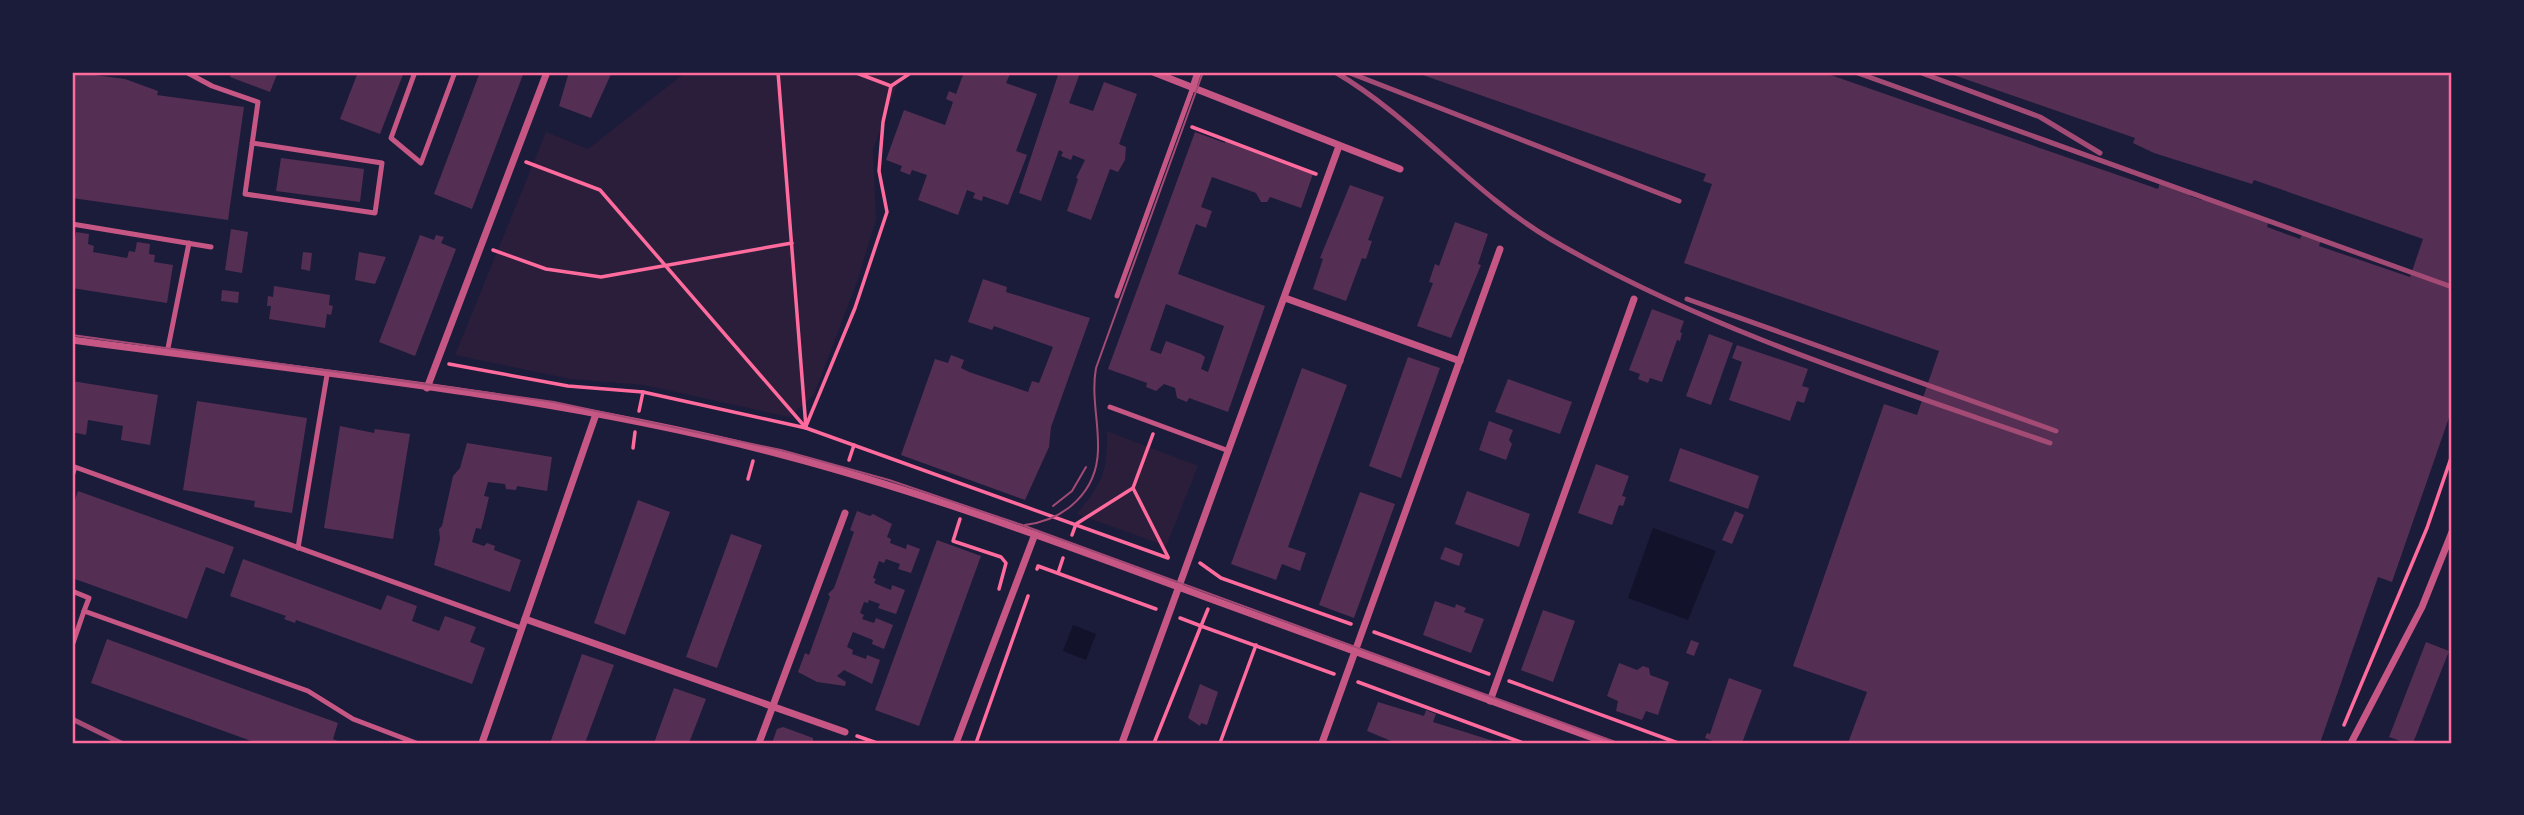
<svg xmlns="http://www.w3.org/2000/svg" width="2524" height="815" font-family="'Golos Text',sans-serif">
<rect width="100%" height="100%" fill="#1b1b3a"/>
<g fill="#2a1e3b">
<path d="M686 72H902L873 149 876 220 858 279 814 395 789 417 644 385 570 379 455 355 546 132 588 149Z"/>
<path d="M1107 431 1198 466 1166 546 1077 514C1102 483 1108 472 1107 431Z"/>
</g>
<g fill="#12122b">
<path d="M1653 528 1716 551 1688 620 1628 598Z"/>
<path d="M1073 625 1096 634 1086 660 1063 651Z"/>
</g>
<g fill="#542f53" fill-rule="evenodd">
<path d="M72 72 125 79 158 91 157 95 244 107 228 220 72 198Z"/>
<path d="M232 72H278L270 92 230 77Z"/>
<path d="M358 72H404L380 134 340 119Z"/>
<path d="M480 72H524L472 209 434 194Z"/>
<path d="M569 72H612L591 118 559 106Z"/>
<path d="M964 72H1011L1006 83 1037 94 1016 151 1027 155 1008 205 983 196 982 201 973 198 975 193 967 190 958 215 918 200 927 175 912 170 910 175 900 171 902 166 886 160 904 110 945 125 953 102 946 99 949 91 956 94Z"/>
<path d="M1059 72 1080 73 1069 103 1093 111 1104 82 1137 94 1119 144 1126 147 1125 160 1118 172 1110 169 1091 220 1067 211 1078 179 1076 178 1085 160 1073 155 1071 160 1061 156 1063 152 1059 150 1041 201 1019 193Z"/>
<path d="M1414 72H1822L2158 189 2160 182 2191 193 2190 196 2202 200 2203 197 2269 220 2267 227 2300 239 2302 234 2321 240 2319 246 2410 277 2423 239 2254 180 2252 184 2154 153 2133 143 2135 138 1945 72H2452V409L2392 582 2378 577 2320 743H1848L1867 692 1793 666 1884 404 1917 415 1939 351 1684 263 1712 184 1703 181 1706 174Z"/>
<path d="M1195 132 1225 143 1226 140 1313 174 1301 208 1270 197 1267 202H1261L1256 193 1212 177 1201 207 1212 211 1206 228 1196 224 1178 274 1265 306 1228 412 1189 398 1187 402 1177 398 1175 388 1164 384 1156 391 1146 387 1147 383 1108 369ZM1166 304 1224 326 1208 372 1201 369 1205 357 1201 354 1166 341 1161 354 1150 350Z"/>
<path d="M281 158 364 169 360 202 276 191Z"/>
<path d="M1350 185 1384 197 1368 240 1372 241 1366 259 1362 258 1346 301 1313 289 1323 259 1320 258Z"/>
<path d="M1455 222 1488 234 1478 264 1481 265 1451 338 1417 326 1433 283 1429 282 1435 264 1439 266Z"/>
<path d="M231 229 248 232 242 273 225 270Z"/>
<path d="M76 232 89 234 88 244 94 246 93 252 127 258 129 251 135 252 137 242 150 244 149 254 155 255 154 262 173 265 167 303 72 288V242H74Z"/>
<path d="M420 235 434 240 436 235 444 237 441 243 456 249 415 356 379 342Z"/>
<path d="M303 252 312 253 310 271 301 269Z"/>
<path d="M359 252 386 257 375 284 355 280Z"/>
<path d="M983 279 1007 287 1006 292 1090 318 1051 427 1049 447 1025 500 901 455 935 359 948 363 951 355 964 360 961 368 969 372 1028 392 1032 381 1039 383 1053 347 994 326 992 330 968 322Z"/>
<path d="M274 286 330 295 329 305 333 306 331 315 327 314 325 328 269 319 271 306H267L268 296 273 297Z"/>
<path d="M222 290 239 292 238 303 221 301Z"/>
<path d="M1652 309 1684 321 1680 332 1682 333 1680 341 1677 340 1662 382 1650 378 1648 383 1638 379 1640 374 1629 370Z"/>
<path d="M1709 334 1733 343 1711 405 1686 396Z"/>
<path d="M1737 345 1808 369 1802 386 1809 388 1804 403 1797 401 1790 421 1729 400 1742 362 1732 358Z"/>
<path d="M1408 357 1440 368 1401 478 1369 466Z"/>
<path d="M1302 368 1347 385 1288 547 1306 553 1300 571 1282 564 1276 580 1231 564Z"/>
<path d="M1508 379 1572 402 1560 434 1495 412Z"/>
<path d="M72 381 158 395 150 445 121 440 123 426 88 420 86 435 72 432Z"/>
<path d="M197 401 307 418 292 513 254 507 255 501 183 490Z"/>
<path d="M1489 421 1513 430 1509 440 1512 444 1506 460 1479 450Z"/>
<path d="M340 426 374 433 375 429 410 434 393 539 324 528Z"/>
<path d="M467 443 552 457 547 491 517 486 516 490 506 489 505 484 488 482 484 496 489 497 484 518 481 529 476 528 472 542 484 546 487 543 495 546 494 550 521 560 510 592 434 565 440 539 439 529 442 526 453 476 460 468Z"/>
<path d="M1680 448 1759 476 1748 509 1669 481Z"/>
<path d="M1596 464 1629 476 1622 496 1626 497 1623 506 1619 505 1612 525 1578 513Z"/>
<path d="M78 491 234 547 224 574 206 567 187 619 72 578V509Z"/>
<path d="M1467 491 1530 514 1519 547 1455 524Z"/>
<path d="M1360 492 1395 504 1354 618 1319 605Z"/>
<path d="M638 500 670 512 625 635 594 623Z"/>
<path d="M857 511 870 516 873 514 892 524 887 537 891 539 890 543 906 549 907 544 920 549 911 573 898 569 900 564 886 559 884 563 879 561 873 578 876 579 874 583 891 590 892 585 905 590 896 614 878 608 880 604 869 600 868 603 864 602 860 613 864 615 862 619 874 623 876 618 893 625 884 649 872 644 873 640 853 632 847 647 853 650 852 654 866 659 867 655 880 660 872 684 844 670 837 676 846 682 845 686 817 682 798 672 805 653 809 655 830 597 828 594 834 588 854 532 850 530Z"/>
<path d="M1735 511 1744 515 1732 544 1722 540Z"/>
<path d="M731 534 762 545 717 668 686 657Z"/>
<path d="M937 540 981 556 919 726 875 710Z"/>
<path d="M1445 547 1463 554 1459 566 1440 559Z"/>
<path d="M243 559 381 610 387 595 417 606 412 621 439 631 445 616 476 627 470 642 485 648 472 684 296 620 295 623 284 619 286 616 230 596Z"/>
<path d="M1435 601 1455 608 1456 604 1466 608 1464 612 1484 619 1471 653 1423 635Z"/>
<path d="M1543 610 1575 621 1553 682 1521 670Z"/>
<path d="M107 639 338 723 333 739 343 743H257L91 683Z"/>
<path d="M1691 640 1699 643 1694 656 1686 653Z"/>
<path d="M2426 642 2449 651 2413 743H2406L2389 737Z"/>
<path d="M582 654 614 665 585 743H550Z"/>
<path d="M1619 663 1637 670 1643 666 1649 668 1650 675 1669 682 1658 715 1646 711 1642 720 1616 711 1618 701 1607 696Z"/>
<path d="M1729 678 1762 690 1742 743H1718L1705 738 1707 733 1710 734Z"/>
<path d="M1200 684 1218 692 1207 725 1201 723 1200 726 1188 718Z"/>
<path d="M674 688 706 699 689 743H654Z"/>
<path d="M1378 702 1424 716 1426 710 1436 714 1433 722 1500 743H1396L1367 731Z"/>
<path d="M783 727 813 738V741L819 743H772L777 729Z"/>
</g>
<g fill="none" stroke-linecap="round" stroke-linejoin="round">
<g stroke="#ff6b9d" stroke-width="3.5">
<path d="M854 72 891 86 912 72"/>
<path d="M1192 127 1316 174"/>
<path d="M526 162 600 190 806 428 778 72"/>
<path d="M493 250 546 269 601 277 792 243"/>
<path d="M449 364 568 386 643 392 806 428 1168 558"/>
<path d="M639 411 643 392"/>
<path d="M806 426 855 308 887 212 879 171 883 122 891 86"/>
<path d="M633 448 635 432"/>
<path d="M849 460 854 445"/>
<path d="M748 479 753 461"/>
<path d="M1133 488 1153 434"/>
<path d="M960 519 953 541 1001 557 1006 563 999 589"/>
<path d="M1072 535 1076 524 1133 488 1168 557"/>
<path d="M1200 563 1221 578 1351 624"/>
<path d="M1037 569 1038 566 1156 609"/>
<path d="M1058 573 1063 558"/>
<path d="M1180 618 1201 626 1208 609"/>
<path d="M1374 632 1489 674"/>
<path d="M1509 681 1678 743"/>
<path d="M1358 682 1523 743"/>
<path d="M2344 725 2427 528 2452 455"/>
<path d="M857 736 877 743"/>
<path d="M976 743 1028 596"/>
<path d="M1154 743 1201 626 1334 674"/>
<path d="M1220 743 1256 645"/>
</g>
<g stroke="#c65784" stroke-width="5">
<path d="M186 72 212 86 258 102 245 194 375 213 382 163 252 143"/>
<path d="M415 72 391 138 421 163 455 72"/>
<path d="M72 224 211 247"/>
<path d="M1117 296 1193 87"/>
<path d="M167 353 189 243"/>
<path d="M1110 407 1229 451"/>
<path d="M72 476 75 467 521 628"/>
<path d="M298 548 327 375"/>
<path d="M72 591 89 598 84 611"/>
<path d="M72 646 84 611 308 691 353 719 416 743"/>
</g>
<g stroke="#c65784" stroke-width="7">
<path d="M1153 72 1400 169"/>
<path d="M1193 87 1198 72"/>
<path d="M1285 298 1460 361"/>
<path d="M72 340C309 372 551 394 783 455 928 493 1068 546 1208 598 1341 647 1474 695 1607 743"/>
<path d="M427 388 547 72"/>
<path d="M525 619 845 732"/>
<path d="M1490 701 1634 299"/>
<path d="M482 743 596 414"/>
<path d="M759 743 845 513"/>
<path d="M956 743 1035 534"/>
<path d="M1122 743 1339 146"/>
<path d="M1322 743 1500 249"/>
<path d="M2351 743 2422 607 2452 532"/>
</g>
<g stroke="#a44b75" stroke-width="2">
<path d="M72 335 554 402 781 450 889 480 1022 525 1618 743"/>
<path d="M1053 506 1072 491 1086 467"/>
<path d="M1025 525C1065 520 1097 492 1098 450 1099 422 1091 396 1096 368L1203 72"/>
</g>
<g stroke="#a44b75" stroke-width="5">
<path d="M1335 72C1415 119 1472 193 1552 240 1707 330 1881 384 2050 443"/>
<path d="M1855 72 2452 287"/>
<path d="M1919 72 2040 117 2100 153"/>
<path d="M1350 73 1679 201"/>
<path d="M1687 299 2056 431"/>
<path d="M72 719 121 743"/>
</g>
</g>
<rect width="2524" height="815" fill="none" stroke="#1b1b3a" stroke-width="147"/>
<rect x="74" y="74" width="2376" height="668" fill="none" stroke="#ff6b9d" stroke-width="2.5"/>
</svg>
